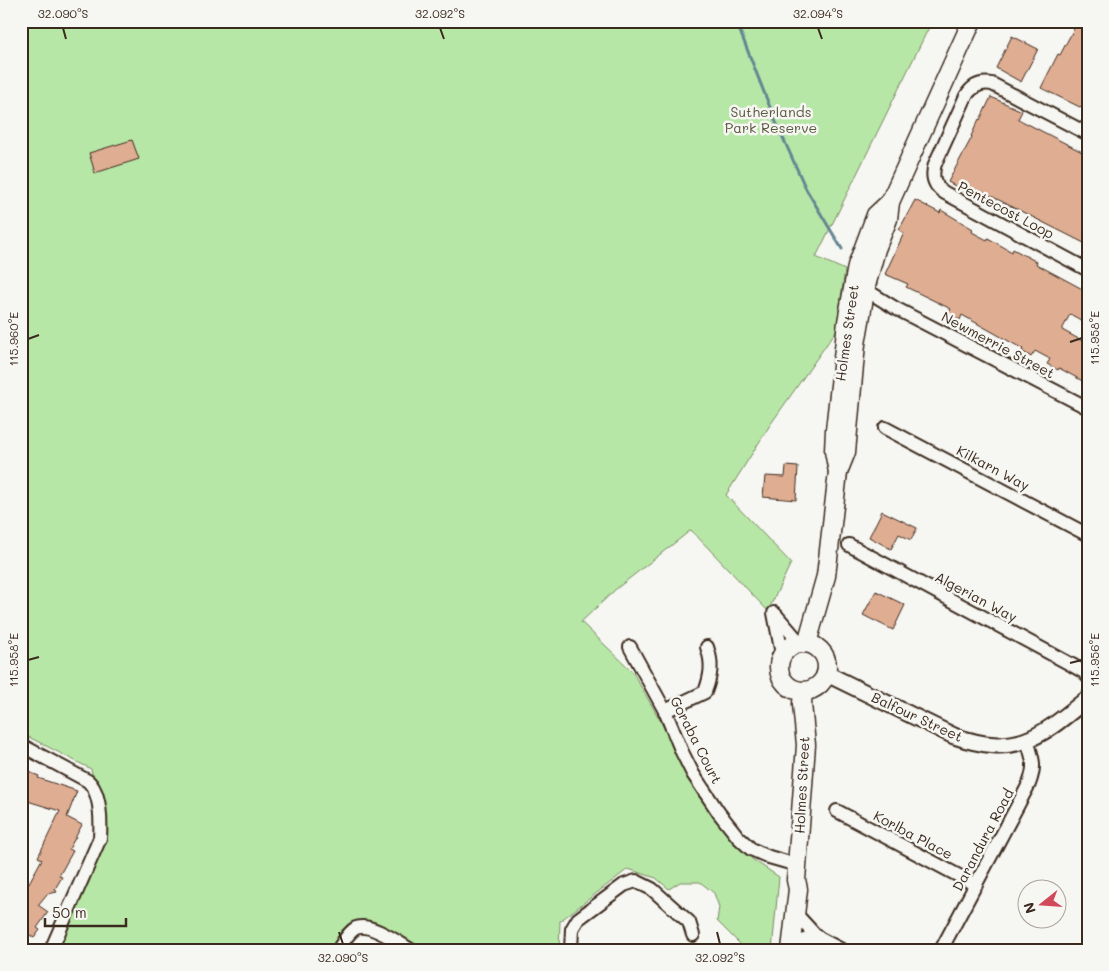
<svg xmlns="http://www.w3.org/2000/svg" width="1109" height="971" font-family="Mali,sans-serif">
<rect width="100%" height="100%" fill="#f6f6f2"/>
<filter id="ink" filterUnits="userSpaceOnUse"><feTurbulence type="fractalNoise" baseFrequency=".02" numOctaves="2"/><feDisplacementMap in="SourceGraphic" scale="10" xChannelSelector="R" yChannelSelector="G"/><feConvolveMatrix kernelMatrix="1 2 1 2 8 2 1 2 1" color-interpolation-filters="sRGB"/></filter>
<g filter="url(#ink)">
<path fill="#b7e7a6" stroke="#798862" d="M21 21H932L816 257 845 270 836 331 770 425 726 495 791 563 768 611 691 530 616 589 581 622 632 671 660 720 699 797 752 859 779 877 772 950H746L717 921 719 907 714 893 700 882H680L669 889 656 878 628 869 560 921 559 950H423L363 920 347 926 330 950H59L106 835 91 769 21 733Z"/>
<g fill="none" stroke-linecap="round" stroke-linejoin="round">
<path stroke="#638691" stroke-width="3" d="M736 21 775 120 806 189 842 249"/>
</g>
<g fill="#dfad92" stroke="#3b2a1e">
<path d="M1078 21H1088V58L1083 67 1088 69V111L1041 88 1058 54 1060 55Z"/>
<path d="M1012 36 1038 49 1021 82 996 68Z"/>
<path d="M991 97 1022 111 1018 119 1088 155V245L983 192 979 199 948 182 972 137 971 136 979 119 980 120Z"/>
<path d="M132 140 139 159 95 173 89 153Z"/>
<path d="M915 200 940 213 941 210 973 229 972 232 987 240 988 238 1012 252 1013 249 1037 262 1036 264 1088 292V324L1070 314 1062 330 1088 344V384L1059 368 1058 370 1047 364 1050 359 1035 351 1031 357 1022 351 1023 349 962 315 960 320 948 314 951 309 906 287 908 284 885 274 904 233 899 230Z"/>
<path d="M786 466 798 467 796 500 763 497 765 476 785 477Z"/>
<path d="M882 511 917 528 911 540 899 534 891 549 869 537Z"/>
<path d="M876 591 905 605 893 630 863 615Z"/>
<path d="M21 769 39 776 38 778 77 791 67 817 82 825 69 849 73 851 59 876 62 877 55 889 57 892 47 894 38 905 48 912 37 928 40 930 34 938 21 929V890L24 892 42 859 38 857 60 811 21 799Z"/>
</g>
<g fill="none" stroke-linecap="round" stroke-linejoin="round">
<g stroke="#3b2a1e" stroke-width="16">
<g id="minor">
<path d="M1088 134 992 84C981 82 972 86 966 96L935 164C931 177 934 186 945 193L1088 270"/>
<path d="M858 288 866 290 895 308 1088 408"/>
<path d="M885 428 1088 535"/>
<path d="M849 545 1072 665 1084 672 1088 677"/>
<path d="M774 613 782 654"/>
<path d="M776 615 800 643"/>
<path d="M630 647 665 711 682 752 693 774 719 813 738 837 751 849 769 857 797 865"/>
<path d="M665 711 705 692C711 676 713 664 707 647"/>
<path d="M21 745 88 781C101 793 101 821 100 838L51 950"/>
<path d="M837 811 976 885"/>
<path d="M795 913 817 937 842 950"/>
<path d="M792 946 807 939 818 937"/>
<path d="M338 950C343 943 348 932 356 928 370 922 399 943 411 950"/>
<path d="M571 950 572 929 578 919 624 885 636 881 652 889 689 922 693 935"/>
<path d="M941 950 1029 784C1036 766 1033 759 1027 740"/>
</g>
</g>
<g stroke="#3b2a1e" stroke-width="19">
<path id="tertiary" d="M825 673 954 736C1018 758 1040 737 1088 698"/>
</g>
<g stroke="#3b2a1e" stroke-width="21">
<g id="secondary">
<path d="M838 472 834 451 835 430 847 322 857 266 876 215 890 202"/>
<path d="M807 643 826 576 838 472 846 452 856 344 866 286 876 249 888 219 890 202 972 21"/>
<circle cx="803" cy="667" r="24"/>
<path d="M791 950 798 889 796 880 806 745 802 704 803 691"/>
</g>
</g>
<use href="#minor" stroke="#f6f6f2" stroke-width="12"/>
<use href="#tertiary" stroke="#f6f6f2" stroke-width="15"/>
<use href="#secondary" stroke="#f6f6f2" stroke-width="18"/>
</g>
</g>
<path fill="none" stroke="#3b2a1e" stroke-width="2" d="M63 28 66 39M440 28 444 39M818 28 822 39M28 339 39 335M1070 342 1082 338M28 660 39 657M1070 663 1082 660M339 932 343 944M717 932 720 944"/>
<g text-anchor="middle" stroke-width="5" stroke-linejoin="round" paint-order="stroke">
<g font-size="14" fill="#5a5940" stroke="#f6f6f2">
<text x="771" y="117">Sutherlands<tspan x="771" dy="16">Park Reserve</tspan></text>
</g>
<g font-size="14" fill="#3b2a1e" stroke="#f6f6f2">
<text transform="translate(1006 210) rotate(28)" y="5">Pentecost Loop</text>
<text transform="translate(847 333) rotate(-82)" y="5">Holmes Street</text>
<text transform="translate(998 345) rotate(28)" y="5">Newmerrie Street</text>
<text transform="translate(993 468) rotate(28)" y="5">Kilkarn Way</text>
<text transform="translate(976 597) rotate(28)" y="5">Algerian Way</text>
<text transform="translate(917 717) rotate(25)" y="5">Balfour Street</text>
<text transform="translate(696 740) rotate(63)" y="5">Goraba Court</text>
<text transform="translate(802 785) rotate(-87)" y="5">Holmes Street</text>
<text transform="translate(913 835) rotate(28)" y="5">Korlba Place</text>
<text transform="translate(983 840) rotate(-62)" y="5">Darandura Road</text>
</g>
</g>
<rect width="1109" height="971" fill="none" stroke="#f6f6f2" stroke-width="55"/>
<g transform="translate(1042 904) rotate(253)"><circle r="24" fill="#f6f6f2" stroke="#aba49d"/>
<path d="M0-4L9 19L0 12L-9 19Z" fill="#d1495b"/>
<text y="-8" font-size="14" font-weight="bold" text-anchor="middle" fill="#3b2a1e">N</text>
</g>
<path d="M45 918v8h81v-8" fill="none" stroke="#3b2a1e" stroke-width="2.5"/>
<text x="52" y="918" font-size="15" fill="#3b2a1e" stroke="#f6f6f2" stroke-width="4" paint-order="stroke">50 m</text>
<rect x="28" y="28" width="1054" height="916" fill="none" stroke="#3b2a1e" stroke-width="2"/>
<g font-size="12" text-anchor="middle" fill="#3b2a1e">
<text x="63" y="18">32.090°S</text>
<text x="440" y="18">32.092°S</text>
<text x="818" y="18">32.094°S</text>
<text transform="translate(1095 338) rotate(-90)" y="4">115.958°E</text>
<text transform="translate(14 339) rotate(-90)" y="4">115.960°E</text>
<text transform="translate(1095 660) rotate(-90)" y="4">115.956°E</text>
<text transform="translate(14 660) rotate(-90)" y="4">115.958°E</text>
<text x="343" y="962">32.090°S</text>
<text x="720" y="962">32.092°S</text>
</g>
</svg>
